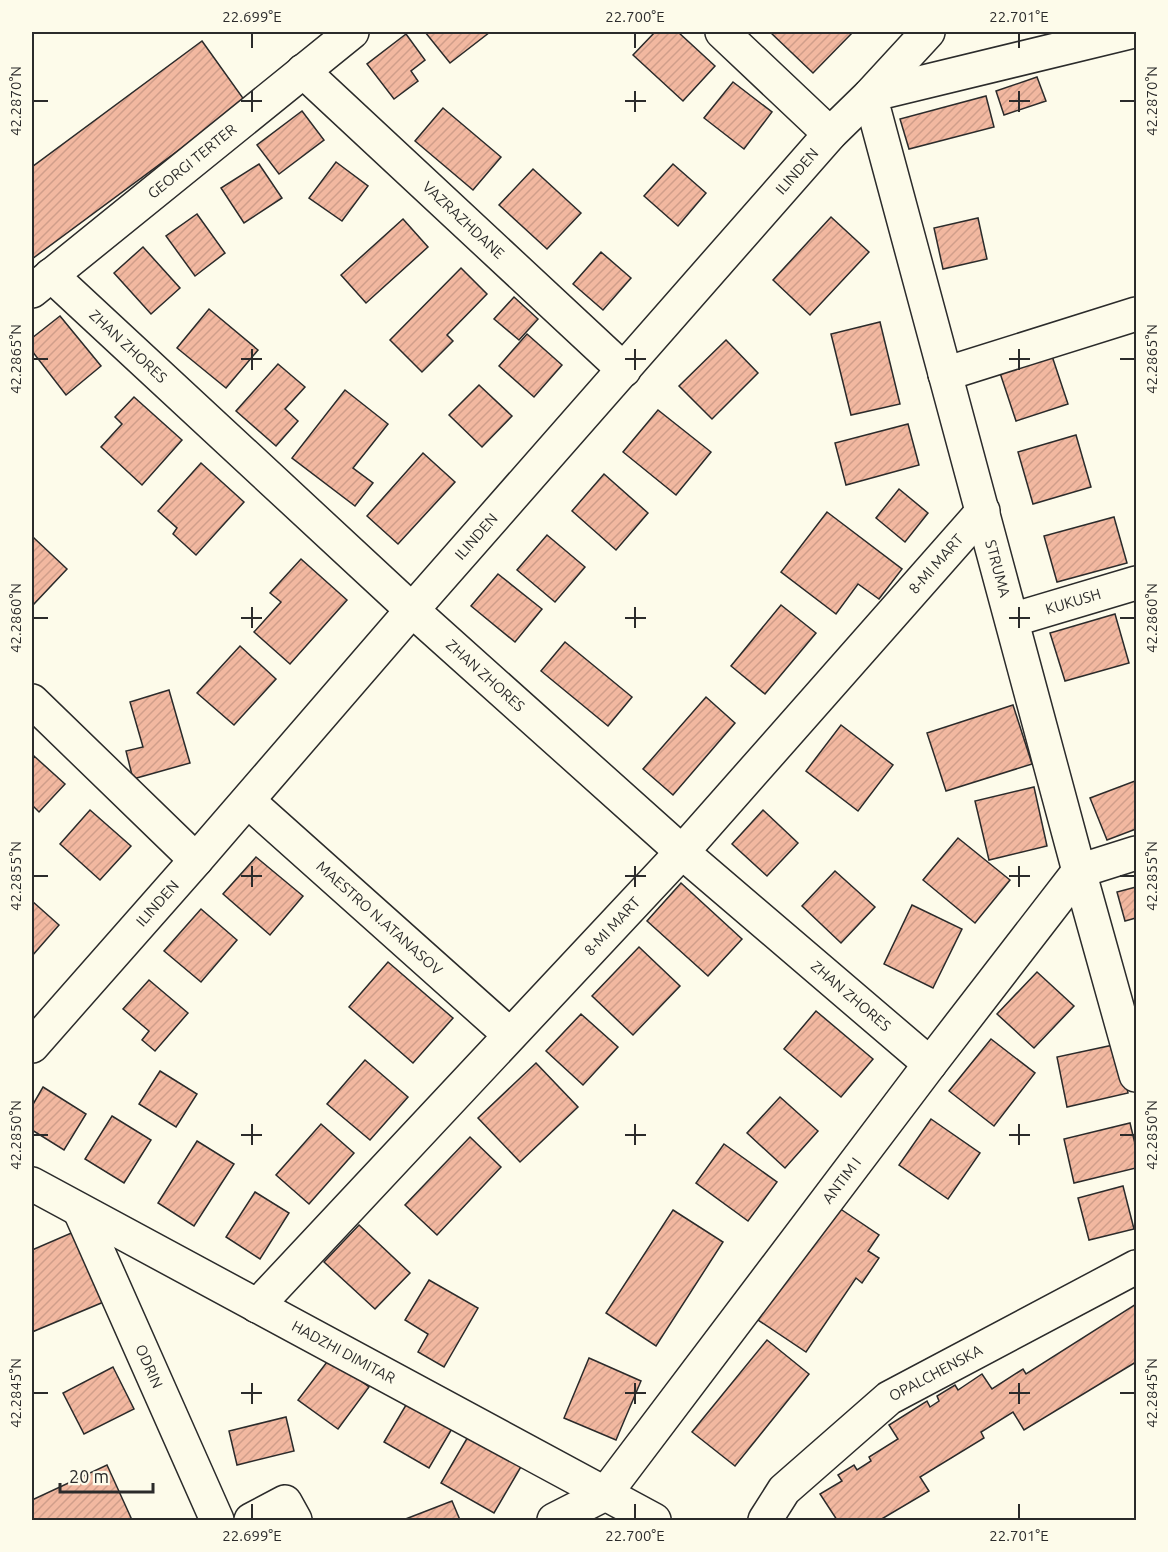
<svg xmlns="http://www.w3.org/2000/svg" width="1168" height="1552" font-family="Ubuntu,sans-serif">
<defs>
<pattern id="building-hatch" width="6" height="6" patternUnits="userSpaceOnUse" patternTransform="scale(1.5)"><rect width="6" height="6" fill="#f2b8a0"/><path d="M-1 1l2-2M0 6l6-6M5 7l2-2" fill="none" stroke="#d09e8a"/></pattern>
</defs>
<rect width="100%" height="100%" fill="#fdfbea"/>
<g fill="url(#building-hatch)" stroke="#2b2b2b" stroke-width="1.5">
<path d="M425 32H490L450 63Z"/>
<path d="M655 32H678L715 66 683 101 633 55Z"/>
<path d="M770 32H853L813 73Z"/>
<path d="M406 34 425 60 411 71 418 81 394 99 367 64Z"/>
<path d="M202 41 245 101 32 259V167Z"/>
<path d="M1037 77 1046 101 1004 115 996 91Z"/>
<path d="M733 82 772 112 744 149 704 118Z"/>
<path d="M986 96 994 127 909 149 900 119Z"/>
<path d="M443 108 501 157 473 190 415 141Z"/>
<path d="M302 111 324 140 279 174 257 145Z"/>
<path d="M336 162 368 186 342 221 309 198Z"/>
<path d="M259 164 282 198 244 223 221 188Z"/>
<path d="M673 164 706 193 678 226 644 196Z"/>
<path d="M533 169 581 213 547 249 499 205Z"/>
<path d="M197 214 225 253 195 276 166 236Z"/>
<path d="M831 217 869 252 810 315 773 280Z"/>
<path d="M978 218 987 259 943 269 934 228Z"/>
<path d="M403 219 428 247 366 303 341 275Z"/>
<path d="M143 247 180 288 151 314 114 273Z"/>
<path d="M601 252 631 278 603 310 573 284Z"/>
<path d="M461 268 487 294 447 335 453 341 422 372 390 340Z"/>
<path d="M514 297 538 319 519 340 494 319Z"/>
<path d="M209 309 258 350 226 388 177 348Z"/>
<path d="M60 316 101 366 66 395 32 351V338Z"/>
<path d="M880 322 900 404 851 415 831 334Z"/>
<path d="M527 334 562 365 534 397 499 366Z"/>
<path d="M726 340 758 373 712 419 679 386Z"/>
<path d="M1052 356 1068 404 1016 421 1000 373Z"/>
<path d="M278 364 305 387 285 409 298 421 276 446 236 411Z"/>
<path d="M479 385 512 416 482 447 449 415Z"/>
<path d="M345 390 388 424 353 468 373 483 355 506 292 458Z"/>
<path d="M134 397 182 440 142 485 101 447 122 424 115 417Z"/>
<path d="M658 410 711 452 676 495 623 452Z"/>
<path d="M908 424 919 465 846 485 835 443Z"/>
<path d="M1076 435 1091 487 1033 504 1018 452Z"/>
<path d="M423 453 455 482 398 544 367 516Z"/>
<path d="M201 463 244 502 196 555 173 534 177 528 158 511Z"/>
<path d="M604 474 648 513 616 550 572 511Z"/>
<path d="M899 489 928 513 905 542 876 518Z"/>
<path d="M827 512 902 569 879 599 858 584 836 614 781 572Z"/>
<path d="M1114 517 1127 563 1057 582 1044 536Z"/>
<path d="M547 535 585 567 555 602 517 570Z"/>
<path d="M34 538 67 569 32 606V541Z"/>
<path d="M301 559 347 600 290 664 254 632 281 602 270 593Z"/>
<path d="M498 574 542 609 515 642 471 606Z"/>
<path d="M781 605 816 633 765 694 731 666Z"/>
<path d="M1115 614 1129 663 1065 681 1050 633Z"/>
<path d="M565 642 632 697 608 726 541 671Z"/>
<path d="M240 646 276 679 234 725 197 693Z"/>
<path d="M169 690 190 763 133 779 126 751 143 747 130 702Z"/>
<path d="M706 697 735 723 673 795 643 769Z"/>
<path d="M1013 705 1032 764 946 791 927 733Z"/>
<path d="M841 725 893 765 858 811 806 771Z"/>
<path d="M34 756 65 784 39 812 32 805V759Z"/>
<path d="M1135 781 1136 785V829L1107 840 1090 798Z"/>
<path d="M1034 787 1047 846 989 860 975 801Z"/>
<path d="M90 810 131 846 100 880 60 844Z"/>
<path d="M763 810 798 843 767 876 732 844Z"/>
<path d="M958 838 1010 880 975 923 923 880Z"/>
<path d="M256 857 303 896 270 935 223 894Z"/>
<path d="M835 871 875 907 841 943 802 906Z"/>
<path d="M681 883 742 939 708 976 647 921Z"/>
<path d="M1136 887V918L1125 921 1117 892Z"/>
<path d="M32 901 59 925 32 956Z"/>
<path d="M912 905 962 929 933 988 884 964Z"/>
<path d="M201 909 237 940 201 982 164 951Z"/>
<path d="M639 947 680 986 633 1035 592 996Z"/>
<path d="M388 962 453 1018 413 1063 349 1007Z"/>
<path d="M1037 972 1074 1006 1034 1048 997 1014Z"/>
<path d="M149 980 188 1013 155 1051 142 1040 149 1031 123 1009Z"/>
<path d="M816 1011 873 1059 841 1097 784 1049Z"/>
<path d="M581 1014 618 1047 583 1085 546 1051Z"/>
<path d="M991 1039 1035 1073 994 1126 949 1091Z"/>
<path d="M1118 1044 1128 1093 1067 1107 1057 1057Z"/>
<path d="M365 1060 408 1097 370 1140 327 1104Z"/>
<path d="M536 1063 578 1107 520 1162 478 1118Z"/>
<path d="M160 1071 197 1094 176 1127 139 1104Z"/>
<path d="M43 1087 86 1114 64 1150 32 1130V1106Z"/>
<path d="M780 1097 818 1131 785 1168 747 1133Z"/>
<path d="M112 1116 151 1140 124 1183 85 1159Z"/>
<path d="M931 1119 980 1153 948 1199 899 1165Z"/>
<path d="M1130 1123 1136 1148V1168L1074 1183 1064 1139Z"/>
<path d="M321 1124 354 1153 309 1204 276 1175Z"/>
<path d="M470 1137 501 1167 437 1235 405 1205Z"/>
<path d="M197 1141 234 1164 194 1226 158 1203Z"/>
<path d="M724 1144 777 1182 748 1221 696 1183Z"/>
<path d="M1123 1186 1134 1229 1089 1240 1078 1198Z"/>
<path d="M255 1192 289 1213 260 1259 226 1237Z"/>
<path d="M839 1208 879 1235 868 1251 879 1258 862 1283 856 1278 806 1352 758 1320 778 1290 805 1243 812 1248Z"/>
<path d="M673 1210 723 1242 656 1346 606 1313Z"/>
<path d="M359 1225 410 1273 375 1309 324 1262Z"/>
<path d="M76 1231 106 1301 32 1332V1250Z"/>
<path d="M429 1280 478 1308 444 1367 418 1352 428 1334 405 1320Z"/>
<path d="M1136 1304V1362L1024 1430 1013 1412 981 1432 984 1438 920 1477 929 1491 880 1520H837L820 1494 842 1481 838 1475 854 1465 857 1470 871 1461 869 1457 898 1439 889 1425 927 1401 930 1407 939 1401 937 1396 955 1385 958 1390 982 1374 992 1389 1023 1369 1026 1374Z"/>
<path d="M767 1340 809 1374 735 1466 692 1432Z"/>
<path d="M330 1358 369 1387 338 1429 298 1400Z"/>
<path d="M589 1358 641 1381 616 1440 564 1418Z"/>
<path d="M113 1367 134 1409 84 1434 63 1393Z"/>
<path d="M409 1400 453 1427 429 1468 384 1442Z"/>
<path d="M286 1417 294 1451 237 1465 229 1431Z"/>
<path d="M469 1435 522 1465 494 1513 441 1483Z"/>
<path d="M107 1465 132 1520H32V1500Z"/>
<path d="M452 1501 460 1520H403Z"/>
</g>
<g fill="none" stroke-linecap="round" stroke-linejoin="round">
<g stroke="#2b2b2b" stroke-width="36">
<g id="minor">
<path d="M722 32 830 134"/>
<path id="s1" d="M1130 32 870 95 1079 871 1136 1075"/>
<path id="s2" d="M303 71 624 370"/>
<path id="s3" d="M51 275 412 610 682 852 930 1064"/>
<path id="s4" d="M32 291 352 32"/>
<path d="M945 374 1136 314"/>
<path id="s5" d="M1012 620 1136 583"/>
<path d="M32 701 196 860"/>
<path id="s6" d="M248 801 510 1035"/>
<path id="s7" d="M32 1046 196 860 412 610 830 134 870 95 928 32"/>
<path id="s8" d="M32 1184 654 1520"/>
<path id="s9" d="M80 1211 217 1520"/>
<path id="s10" d="M257 1306 682 852 983 511"/>
<path d="M251 1520 285 1502 295 1520"/>
<path id="s11" d="M554 1520 605 1494 930 1064 1079 871 1136 853"/>
<path id="s12" d="M765 1520 784 1490 889 1398 1136 1267"/>
</g>
</g>
<use href="#minor" stroke="#fdfbea" stroke-width="33"/>
</g>
<path fill="none" stroke="#2b2b2b" stroke-width="2" d="M252 33V48M635 33V48M1019 33V48M252 91V112M635 91V112M1019 91V112M33 101H48M241 101H262M625 101H646M1009 101H1030M1120 101H1135M252 349V370M635 349V370M1019 349V370M33 359H48M241 359H262M625 359H646M1009 359H1030M1120 359H1135M252 607V628M635 607V628M1019 607V628M33 618H48M241 618H262M625 618H646M1009 618H1030M1120 618H1135M252 866V887M635 866V887M1019 866V887M33 876H48M241 876H262M625 876H646M1009 876H1030M1120 876H1135M252 1124V1145M635 1124V1145M1019 1124V1145M33 1135H48M241 1135H262M625 1135H646M1009 1135H1030M1120 1135H1135M252 1383V1404M635 1383V1404M1019 1383V1404M33 1393H48M241 1393H262M625 1393H646M1009 1393H1030M1120 1393H1135M252 1504V1519M635 1504V1519M1019 1504V1519"/>
<g text-anchor="middle" stroke-width="4.5" stroke-linejoin="round" paint-order="stroke">
<g font-size="15" fill="#2b2b2b" stroke="#fdfbea">
<text dy="5" stroke="none"><textPath href="#s4" startOffset="206">GEORGI TERTER</textPath></text>
<text dy="5" stroke="none"><textPath href="#s7" startOffset="1162">ILINDEN</textPath></text>
<text dy="5" stroke="none"><textPath href="#s2" startOffset="219">VAZRAZHDANE</textPath></text>
<text dy="5" stroke="none"><textPath href="#s3" startOffset="105">ZHAN ZHORES</textPath></text>
<text dy="5" stroke="none"><textPath href="#s7" startOffset="676">ILINDEN</textPath></text>
<text dy="5" stroke="none"><textPath href="#s10" startOffset="1006">8-MI MART</textPath></text>
<text dy="5" stroke="none"><textPath href="#s1" startOffset="758">STRUMA</textPath></text>
<text dy="5" stroke="none"><textPath href="#s5" startOffset="64">KUKUSH</textPath></text>
<text dy="5" stroke="none"><textPath href="#s3" startOffset="591">ZHAN ZHORES</textPath></text>
<text dy="5" stroke="none"><textPath href="#s7" startOffset="190">ILINDEN</textPath></text>
<text dy="5" stroke="none"><textPath href="#s6" startOffset="176">MAESTRO N.ATANASOV</textPath></text>
<text dy="5" stroke="none"><textPath href="#s10" startOffset="520">8-MI MART</textPath></text>
<text dy="5" stroke="none"><textPath href="#s3" startOffset="1077">ZHAN ZHORES</textPath></text>
<text dy="5" stroke="none"><textPath href="#s11" startOffset="450">ANTIM I</textPath></text>
<text dy="5" stroke="none"><textPath href="#s8" startOffset="354">HADZHI DIMITAR</textPath></text>
<text dy="5" stroke="none"><textPath href="#s9" startOffset="170">ODRIN</textPath></text>
<text dy="5" stroke="none"><textPath href="#s12" startOffset="228">OPALCHENSKA</textPath></text>
</g>
</g>
<rect width="1168" height="1552" fill="none" stroke="#fdfbea" stroke-width="66"/>
<path d="M60 1483v9h93v-9" fill="none" stroke="#2b2b2b" stroke-width="3"/>
<text x="69" y="1483" font-size="18" fill="#2b2b2b" stroke="#fdfbea" stroke-width="4.5" paint-order="stroke">20 m</text>
<rect x="33" y="33" width="1102" height="1486" fill="none" stroke="#2b2b2b" stroke-width="2"/>
<g font-size="15" text-anchor="middle" fill="#2b2b2b">
<text x="252" y="22">22.699°E</text>
<text x="635" y="22">22.700°E</text>
<text x="1019" y="22">22.701°E</text>
<text transform="translate(16 101) rotate(-90)" y="5">42.2870°N</text>
<text transform="translate(1152 101) rotate(-90)" y="5">42.2870°N</text>
<text transform="translate(16 359) rotate(-90)" y="5">42.2865°N</text>
<text transform="translate(1152 359) rotate(-90)" y="5">42.2865°N</text>
<text transform="translate(16 618) rotate(-90)" y="5">42.2860°N</text>
<text transform="translate(1152 618) rotate(-90)" y="5">42.2860°N</text>
<text transform="translate(16 876) rotate(-90)" y="5">42.2855°N</text>
<text transform="translate(1152 876) rotate(-90)" y="5">42.2855°N</text>
<text transform="translate(16 1135) rotate(-90)" y="5">42.2850°N</text>
<text transform="translate(1152 1135) rotate(-90)" y="5">42.2850°N</text>
<text transform="translate(16 1393) rotate(-90)" y="5">42.2845°N</text>
<text transform="translate(1152 1393) rotate(-90)" y="5">42.2845°N</text>
<text x="252" y="1541">22.699°E</text>
<text x="635" y="1541">22.700°E</text>
<text x="1019" y="1541">22.701°E</text>
</g>
</svg>
